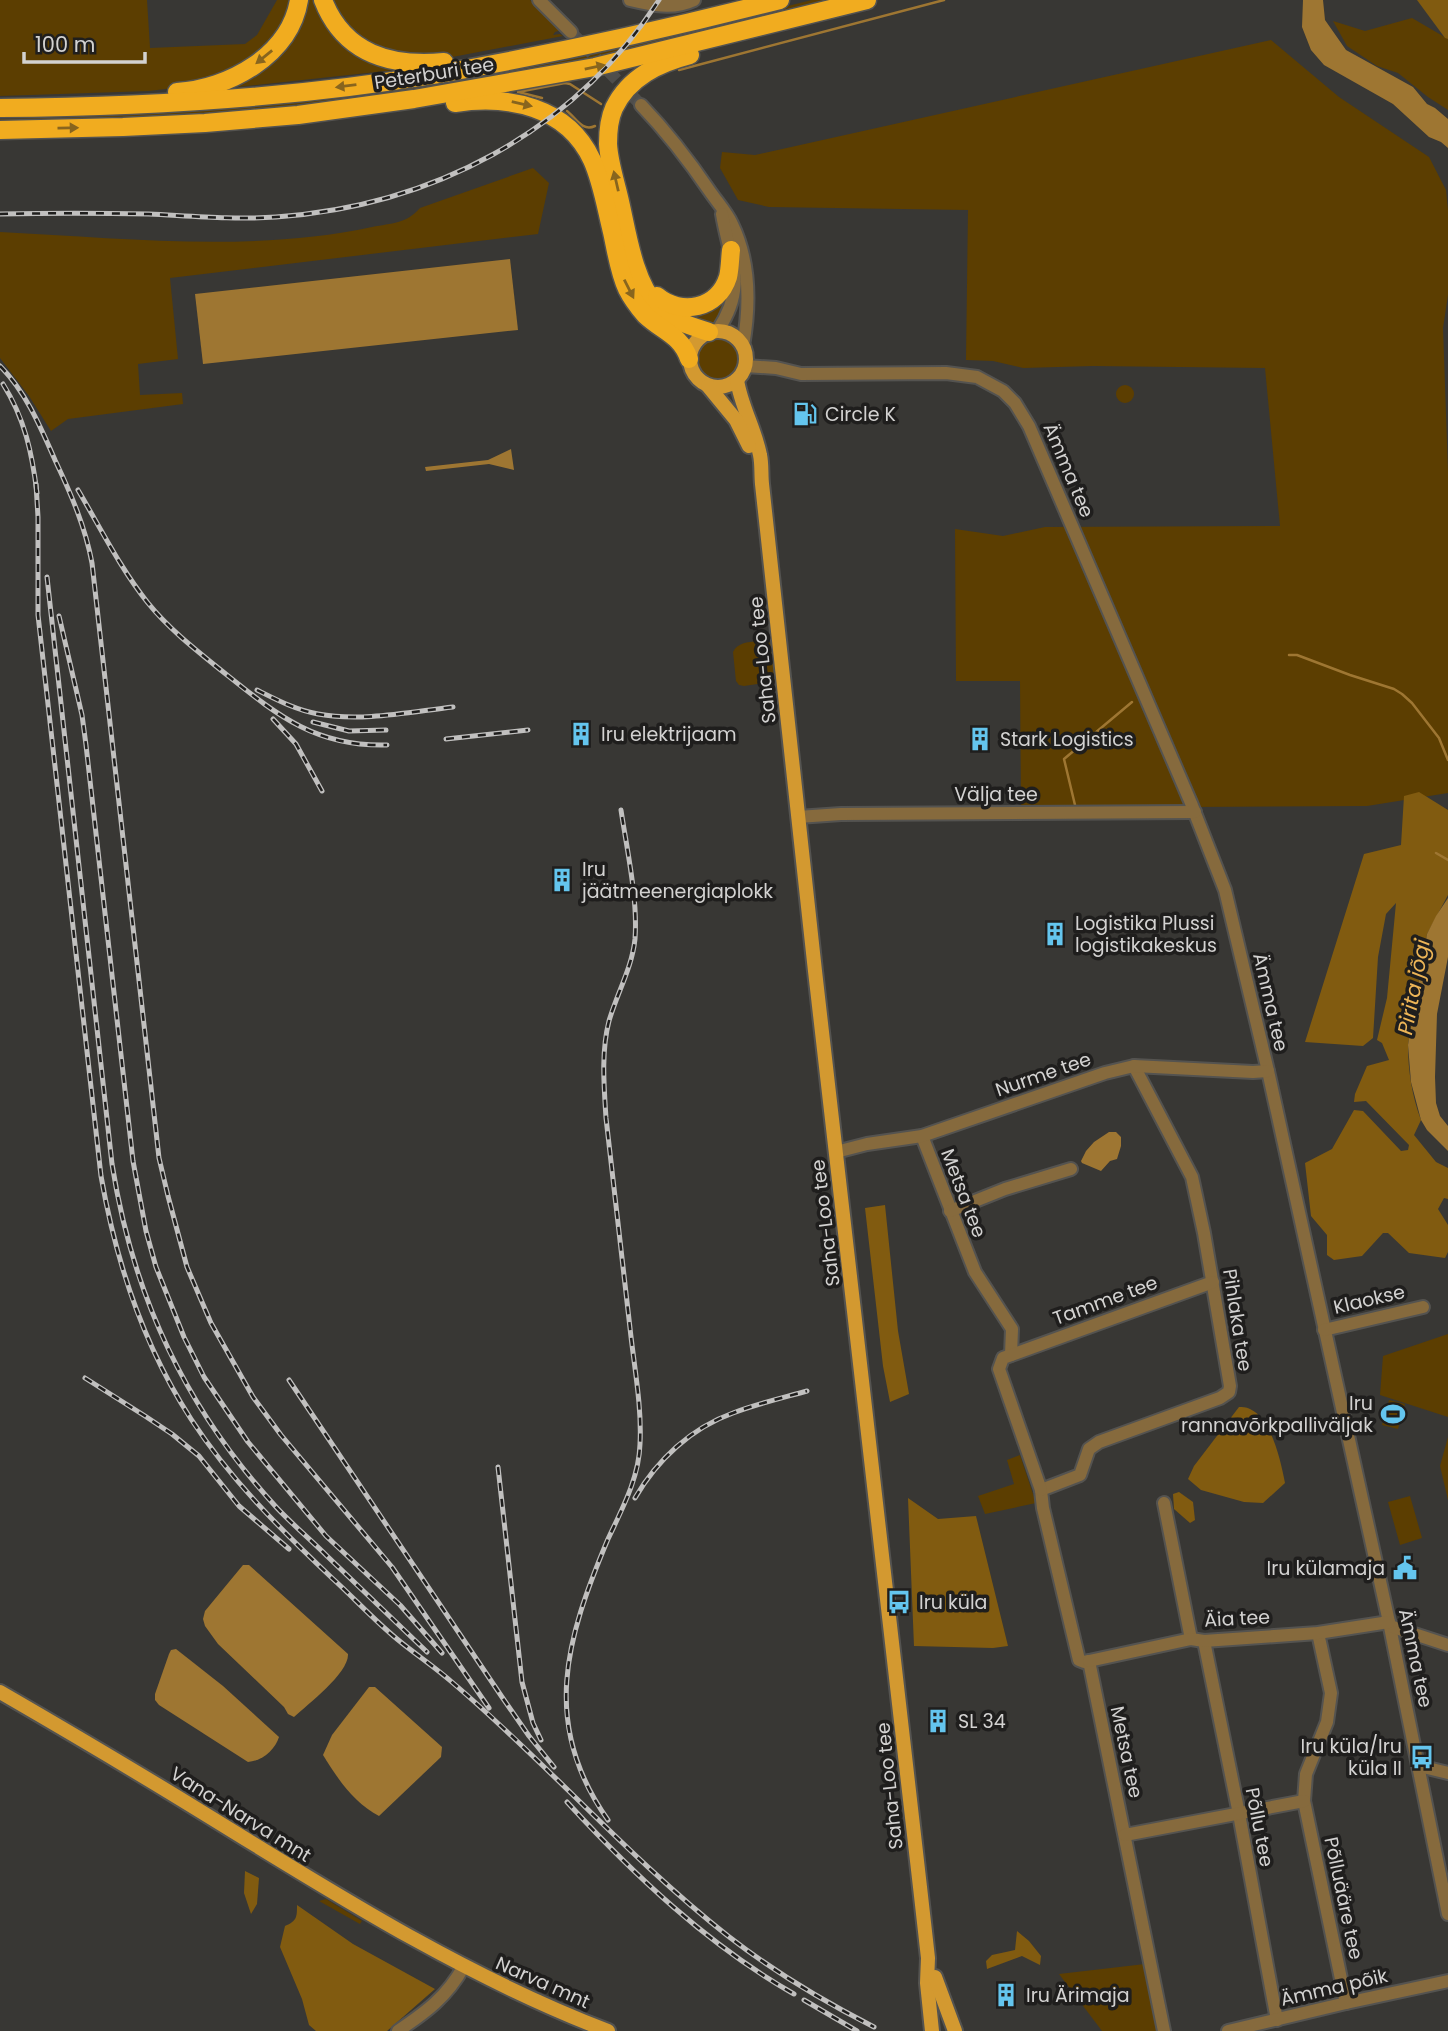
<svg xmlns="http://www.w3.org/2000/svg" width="1448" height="2031" font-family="Poppins,sans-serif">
<rect width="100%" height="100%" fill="#383734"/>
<g fill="#5c3e01">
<path d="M0 0H147L150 48 245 44 257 35 277 0H295L283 29 245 67 190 86 149 91 0 96Z"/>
<path d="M305 0H317L322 13 404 69 218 89 230 85Z"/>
<path d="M328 0H530L561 30 555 32 553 35 560 34 563 36 447 58 409 59 356 39Z"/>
<path d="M812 0H835C687 38 536 73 385 95 257 113 129 118 0 123V119C161 116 322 105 480 76 592 55 702 28 812 0Z"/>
<path d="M1412 18 1448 39V110L1428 97 1398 73 1377 66 1347 46 1333 21 1365 31Z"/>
<path d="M1271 40 1339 97 1429 157 1446 190 1448 210V295L1443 328 1448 472V793L1367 806 1021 808 1020 681H956L955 529 1003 536 1045 527 1280 526 1265 368 1093 366 1023 368 993 361 966 360 968 210 769 207 738 200 720 168 722 152 755 155Z"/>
<path d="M533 168 549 183 538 234 170 278 178 359 138 364 140 395 182 393 183 404 68 419 51 431 29 396 0 358V232C123 238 252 253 372 227 392 223 406 224 420 208Z"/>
<path d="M731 286 718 321 713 325H707L683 314Z"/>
<circle cx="718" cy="359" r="24"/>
<circle cx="1125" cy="394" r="9"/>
<path d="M769 642 775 650 776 681 744 686 739 685 736 681 733 652C738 640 757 641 769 642Z"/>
<path d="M1448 1334V1417L1380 1395 1383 1356Z"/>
<path d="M1389 1400 1405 1404 1398 1429 1382 1425Z"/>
<path d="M1448 1437V1500L1440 1466Z"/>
<path d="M1020 1455 1036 1503 985 1514 978 1496 1014 1484 1007 1460Z"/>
<path d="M1410 1496 1422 1538 1400 1545 1388 1502Z"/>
<path d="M326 1899 362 1921 360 1924 319 1901Z"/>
<path d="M1145 1964 1158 2031H1102L1059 1974Z"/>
</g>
<g fill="#815b10">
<path d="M1417 0H1448V39L1445 38Z"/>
<path d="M1419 792 1448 810V895L1427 934 1408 1045C1408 1071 1412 1096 1421 1120L1414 1135 1436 1162 1448 1168V1199L1444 1198 1438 1209 1448 1225V1252L1445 1258 1409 1253 1388 1233H1383L1362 1256 1334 1260 1327 1255V1235L1311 1216 1305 1163 1332 1149 1354 1110 1363 1111 1401 1151 1408 1150 1409 1145 1366 1101 1354 1102 1355 1094 1367 1066 1389 1060 1382 1043 1377 1040 1387 998 1396 903 1386 914 1378 957 1373 1038 1363 1046 1305 1042 1364 854 1401 845 1404 796Z"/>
<path d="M885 1205 898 1331 909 1394 890 1402 883 1366 865 1208Z"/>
<path d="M1239 1407C1242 1407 1246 1407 1250 1409 1272 1419 1281 1462 1285 1483L1263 1503 1244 1502 1201 1490 1188 1479 1194 1466Z"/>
<path d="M1179 1492 1193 1502 1195 1520 1190 1523 1174 1509 1173 1494Z"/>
<path d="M908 1498 938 1519 976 1516 1008 1646 993 1648 914 1646Z"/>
<path d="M245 1871 259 1878 257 1904 251 1914 244 1893Z"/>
<path d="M297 1905 353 1944 435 1989 387 2031H316L309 2025 302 1999 280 1947 285 1926C297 1921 297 1917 297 1905Z"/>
<path d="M1017 1931 1029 1941 1041 1956 1040 1965 1022 1956 987 1969 986 1961 992 1955 1015 1950Z"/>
</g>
<g fill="#9e7632">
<path d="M1303 0H1323L1325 20 1346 50 1413 87 1427 104 1435 108 1448 119V148L1441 142 1429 137 1393 104 1324 65 1311 50 1302 27Z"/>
<path d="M510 259 518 330 203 364 195 294Z"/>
<path d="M511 449 514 470 489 464 426 471 425 467 488 460Z"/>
<path d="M1448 898V957L1437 1014 1435 1077 1436 1103 1440 1116 1448 1126V1151L1427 1130 1421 1120 1411 1082 1408 1045 1427 934 1436 916Z"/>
<path d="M1109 1132H1116L1121 1137V1146L1117 1159 1110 1161 1101 1171 1082 1163 1081 1161 1086 1151 1094 1142Z"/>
<path d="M243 1565H249L348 1654C349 1673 308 1704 294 1717L288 1714 284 1707 218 1644 205 1626 203 1619 205 1611Z"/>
<path d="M176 1649 223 1686 279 1737C275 1750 262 1761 248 1762L159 1705 155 1700V1694L169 1654 171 1650Z"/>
<path d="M369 1687H375L442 1747 441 1757 379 1816C354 1803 337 1778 323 1755L332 1735Z"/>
</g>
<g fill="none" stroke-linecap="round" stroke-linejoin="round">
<g stroke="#9e7632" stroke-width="2.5">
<path d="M679 70 944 0"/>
<path d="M542 98 518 92 565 83 570 84 601 104"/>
<path d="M567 111C576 118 582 132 595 126"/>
<path d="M1289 655H1297L1350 675 1394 689 1402 694 1412 703 1439 738 1448 760"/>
<path d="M1075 805 1064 759 1132 702"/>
<path d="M1436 853 1448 860"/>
</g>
<path stroke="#4f4e4c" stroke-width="12" stroke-dasharray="12 6" stroke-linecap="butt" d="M571 32 641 105"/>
<g stroke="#545350" stroke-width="16">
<g id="minor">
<path d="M539 0 571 32"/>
<path d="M630 0C651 5 673 10 694 0"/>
<path d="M641 105C667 132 690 162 711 193 718 203 727 213 732 224 750 261 750 306 743 346"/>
<path d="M718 330C748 284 730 262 722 214"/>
<path d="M745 366 776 368 801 374 946 373 977 377 1003 391 1015 403 1029 426 1191 803 1225 890 1268 1071 1389 1622 1448 1914"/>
<path d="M798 817 841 814 1195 812"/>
<path d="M1134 1066 1192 1177 1204 1233 1230 1386 1229 1392 1220 1398 1099 1442 1089 1449 1080 1475 1041 1490 1043 1508 1079 1660 1084 1662 1089 1661 1164 2031"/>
<path d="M922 1136 975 1272 1012 1329 1011 1355"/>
<path d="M836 1152 867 1144 922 1136 1105 1073 1134 1066 1253 1072 1268 1071"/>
<path d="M950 1211 1005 1189 1071 1169"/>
<path d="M1324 1330 1423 1307"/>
<path d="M1041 1490 999 1369 1003 1358 1213 1282"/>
<path d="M1164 1503 1191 1639"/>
<path d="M1390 1626 1448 1645"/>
<path d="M1318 1633 1331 1693 1327 1722 1306 1774 1304 1801 1346 2003"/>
<path d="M1204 1641 1239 1814 1277 2020"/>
<path d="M1089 1661 1191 1639 1204 1641 1318 1633 1389 1622"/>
<path d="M1419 1766 1448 1773"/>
<path d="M1125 1835 1304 1801"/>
<path d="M398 2031C426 2012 447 1997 464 1966"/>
<path d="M1228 2031 1346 2003 1448 1981"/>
</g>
</g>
<g stroke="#545350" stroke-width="18">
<g id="major">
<circle cx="718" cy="359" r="28"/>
<path d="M737 380C741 406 755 429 760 455 762 464 761 474 762 484L815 971 920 1887 928 1958 927 1983 932 2031"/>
<path d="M708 386 736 420 749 446"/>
<path d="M0 1692C57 1725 113 1758 169 1792 312 1879 451 1971 608 2031"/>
<path d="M935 1977 955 2031"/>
</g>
</g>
<g stroke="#545350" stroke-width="21">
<g id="highway">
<path d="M323 0C344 54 391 67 444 62"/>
<path d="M690 55C659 63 629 77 614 108 609 119 608 132 608 144 609 162 615 180 619 197 627 230 633 281 657 306 671 321 691 326 709 332"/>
<path d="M177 92C229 89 290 55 299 0"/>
<path d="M455 103C508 95 567 106 592 160 602 182 606 208 612 232 616 250 619 272 627 289 631 297 639 308 645 315 663 332 681 335 689 359"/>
<path d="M0 108C146 107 294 98 438 74 553 54 667 29 780 0"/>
<path d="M0 130 123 127 205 123 298 115 414 99 595 67 867 0"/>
<path d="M657 296C681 316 718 309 728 277 730 269 730 258 731 250"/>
</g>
</g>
<use href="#minor" stroke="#866a3d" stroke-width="12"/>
<use href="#major" stroke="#d39930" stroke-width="14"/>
<use href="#highway" stroke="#f1ac1f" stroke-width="18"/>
<g stroke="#c1c0bf" stroke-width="5">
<g id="rail">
<path d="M0 214C50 213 99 213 149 214 191 216 234 220 276 217 431 206 573 133 659 0"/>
<path d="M0 366C26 392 41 428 55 460 71 494 85 526 92 563L159 1158 168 1196 187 1267 211 1323 253 1397 281 1435 392 1567 489 1708"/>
<path d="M3 384C25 419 32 453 37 493"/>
<path d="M36 484 38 517V615L101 1176C116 1262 143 1345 191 1419 230 1479 280 1529 332 1578 354 1598 374 1620 397 1639 415 1654 435 1667 453 1683 548 1764 630 1859 728 1936 773 1971 823 2001 874 2027"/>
<path d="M78 490C100 527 120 568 148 603 169 629 196 650 222 671 276 714 314 747 387 745"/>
<path d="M47 577 112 1164C133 1297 186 1409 277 1508 293 1525 311 1540 327 1556 360 1588 394 1620 427 1652"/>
<path d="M59 616 82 715 86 745 133 1161 146 1231 156 1267 184 1337 204 1377 248 1442 326 1536 400 1605 442 1653"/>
<path d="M257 690C277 700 296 710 318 714 362 722 409 712 453 707"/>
<path d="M273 719 296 744 322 791"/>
<path d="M313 722 349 731 386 730"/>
<path d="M446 739 528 730"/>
<path d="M85 1378 145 1416 172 1434 199 1456 239 1506 289 1549"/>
<path d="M289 1380 502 1697 529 1736 554 1767"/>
<path d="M498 1467 522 1682 533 1723 541 1740"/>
<path d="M635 1498C657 1460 691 1428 733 1413 756 1404 782 1398 807 1391"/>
<path d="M567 1802C634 1875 708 1945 794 1994"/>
<path d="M608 1820C540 1724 566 1639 608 1539 622 1509 639 1478 640 1444 642 1406 634 1366 630 1328 622 1258 614 1188 606 1118 604 1086 601 1052 609 1021 617 993 632 968 635 939 638 899 627 850 621 810"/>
<path d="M804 2000 857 2031"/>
</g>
</g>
<use href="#rail" stroke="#1f1e1d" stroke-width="2.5" stroke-dasharray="8" stroke-linecap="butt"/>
</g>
<defs><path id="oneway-solid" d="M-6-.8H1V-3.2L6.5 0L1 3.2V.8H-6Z" transform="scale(1.75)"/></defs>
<g fill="#88651e">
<use href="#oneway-solid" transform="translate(264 57) rotate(141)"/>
<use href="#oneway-solid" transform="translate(595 67) rotate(-12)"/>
<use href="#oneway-solid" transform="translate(346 86) rotate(173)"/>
<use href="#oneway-solid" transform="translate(522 104) rotate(13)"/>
<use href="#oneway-solid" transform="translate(68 128) rotate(-1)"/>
<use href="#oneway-solid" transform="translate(616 181) rotate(-103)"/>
<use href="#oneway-solid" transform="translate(629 289) rotate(63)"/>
</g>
<defs>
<g id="fuel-bare" transform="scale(1.89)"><path d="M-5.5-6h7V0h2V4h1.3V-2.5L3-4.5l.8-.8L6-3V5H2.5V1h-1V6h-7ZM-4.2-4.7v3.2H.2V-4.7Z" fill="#64c5ee" stroke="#1f1e1d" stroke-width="2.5" paint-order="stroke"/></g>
<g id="building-bare" transform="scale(1.89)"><path d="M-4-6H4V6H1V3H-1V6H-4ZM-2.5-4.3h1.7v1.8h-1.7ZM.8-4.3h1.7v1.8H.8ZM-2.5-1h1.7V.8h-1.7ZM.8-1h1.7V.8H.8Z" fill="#64c5ee" stroke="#1f1e1d" stroke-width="2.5" paint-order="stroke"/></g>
<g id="stadium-bare" transform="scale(1.89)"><path d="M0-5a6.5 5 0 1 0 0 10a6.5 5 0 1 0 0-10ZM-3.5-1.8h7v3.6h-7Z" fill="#64c5ee" stroke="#1f1e1d" stroke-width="2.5" paint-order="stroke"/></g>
<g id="civic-bare" transform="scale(1.89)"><path d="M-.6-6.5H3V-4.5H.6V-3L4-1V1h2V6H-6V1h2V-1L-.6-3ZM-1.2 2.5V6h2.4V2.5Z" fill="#64c5ee" stroke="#1f1e1d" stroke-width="2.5" paint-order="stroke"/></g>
<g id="bus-bare" transform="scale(1.89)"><path d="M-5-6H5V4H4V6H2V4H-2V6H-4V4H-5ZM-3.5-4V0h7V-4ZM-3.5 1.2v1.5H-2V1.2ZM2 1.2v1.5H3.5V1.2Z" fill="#64c5ee" stroke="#1f1e1d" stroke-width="2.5" paint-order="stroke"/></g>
</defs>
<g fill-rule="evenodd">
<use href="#fuel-bare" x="805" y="414"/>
<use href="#building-bare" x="581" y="734"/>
<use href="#building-bare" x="980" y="739"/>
<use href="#building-bare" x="562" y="880"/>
<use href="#building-bare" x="1055" y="934"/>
<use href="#stadium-bare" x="1393" y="1414"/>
<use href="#civic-bare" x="1405" y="1568"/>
<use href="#bus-bare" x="899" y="1602"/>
<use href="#building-bare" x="938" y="1721"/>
<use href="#bus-bare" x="1422" y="1757"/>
<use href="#building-bare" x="1006" y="1995"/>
</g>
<g text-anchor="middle" stroke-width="7" stroke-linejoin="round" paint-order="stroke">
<g font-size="19" fill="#d3d2d1" stroke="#1f1e1d">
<text transform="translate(434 73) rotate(-9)" y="7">Peterburi tee</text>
<text transform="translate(1069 470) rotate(67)" y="7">Ämma tee</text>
<text transform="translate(762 660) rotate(-96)" y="7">Saha-Loo tee</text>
<text x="996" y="801">Välja tee</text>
<text transform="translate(1271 1002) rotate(77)" y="7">Ämma tee</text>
<text transform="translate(1043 1074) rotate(-19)" y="7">Nurme tee</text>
<text transform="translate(964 1193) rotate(69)" y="7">Metsa tee</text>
<text transform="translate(825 1223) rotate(-97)" y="7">Saha-Loo tee</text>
<text transform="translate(1369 1299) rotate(-13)" y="7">Klaokse</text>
<text transform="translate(1105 1300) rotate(-20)" y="7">Tamme tee</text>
<text transform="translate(1238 1320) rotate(81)" y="7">Pihlaka tee</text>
<text transform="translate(1237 1618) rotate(-3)" y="7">Äia tee</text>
<text transform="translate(1416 1658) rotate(78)" y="7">Ämma tee</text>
<text transform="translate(1127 1752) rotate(78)" y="7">Metsa tee</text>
<text transform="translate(889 1786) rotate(-96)" y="7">Saha-Loo tee</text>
<text transform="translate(241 1814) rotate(32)" y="7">Vana-Narva mnt</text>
<text transform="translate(1260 1827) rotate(79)" y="7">Põllu tee</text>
<text transform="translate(1344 1898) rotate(78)" y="7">Põlluääre tee</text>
<text transform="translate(543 1982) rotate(24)" y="7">Narva mnt</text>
<text transform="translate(1334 1987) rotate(-13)" y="7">Ämma põik</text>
</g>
<g font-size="19" fill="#d3d2d1" stroke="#1f1e1d" text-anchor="start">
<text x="825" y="421">Circle K</text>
<text x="601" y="741">Iru elektrijaam</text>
<text x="1000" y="746">Stark Logistics</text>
<text x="582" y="876">Iru<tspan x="582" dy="22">jäätmeenergiaplokk</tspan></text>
<text x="1075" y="930">Logistika Plussi<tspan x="1075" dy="22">logistikakeskus</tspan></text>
<text x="1373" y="1410" text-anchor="end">Iru<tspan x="1373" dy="22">rannavõrkpalliväljak</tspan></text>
<text x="1385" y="1575" text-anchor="end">Iru külamaja</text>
<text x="919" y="1609">Iru küla</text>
<text x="958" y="1728">SL 34</text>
<text x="1402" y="1753" text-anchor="end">Iru küla/Iru<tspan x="1402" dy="22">küla II</tspan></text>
<text x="1026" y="2002">Iru Ärimaja</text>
</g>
<g font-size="21" font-style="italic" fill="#edb557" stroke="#1f1e1d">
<text transform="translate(1414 987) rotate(-79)" y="7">Pirita jõgi</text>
</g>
</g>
<path d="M24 52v10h121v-10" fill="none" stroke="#d3d2d1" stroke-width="3.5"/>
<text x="35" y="52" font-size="21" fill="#d3d2d1" stroke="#1f1e1d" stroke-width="5" paint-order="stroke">100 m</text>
</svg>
